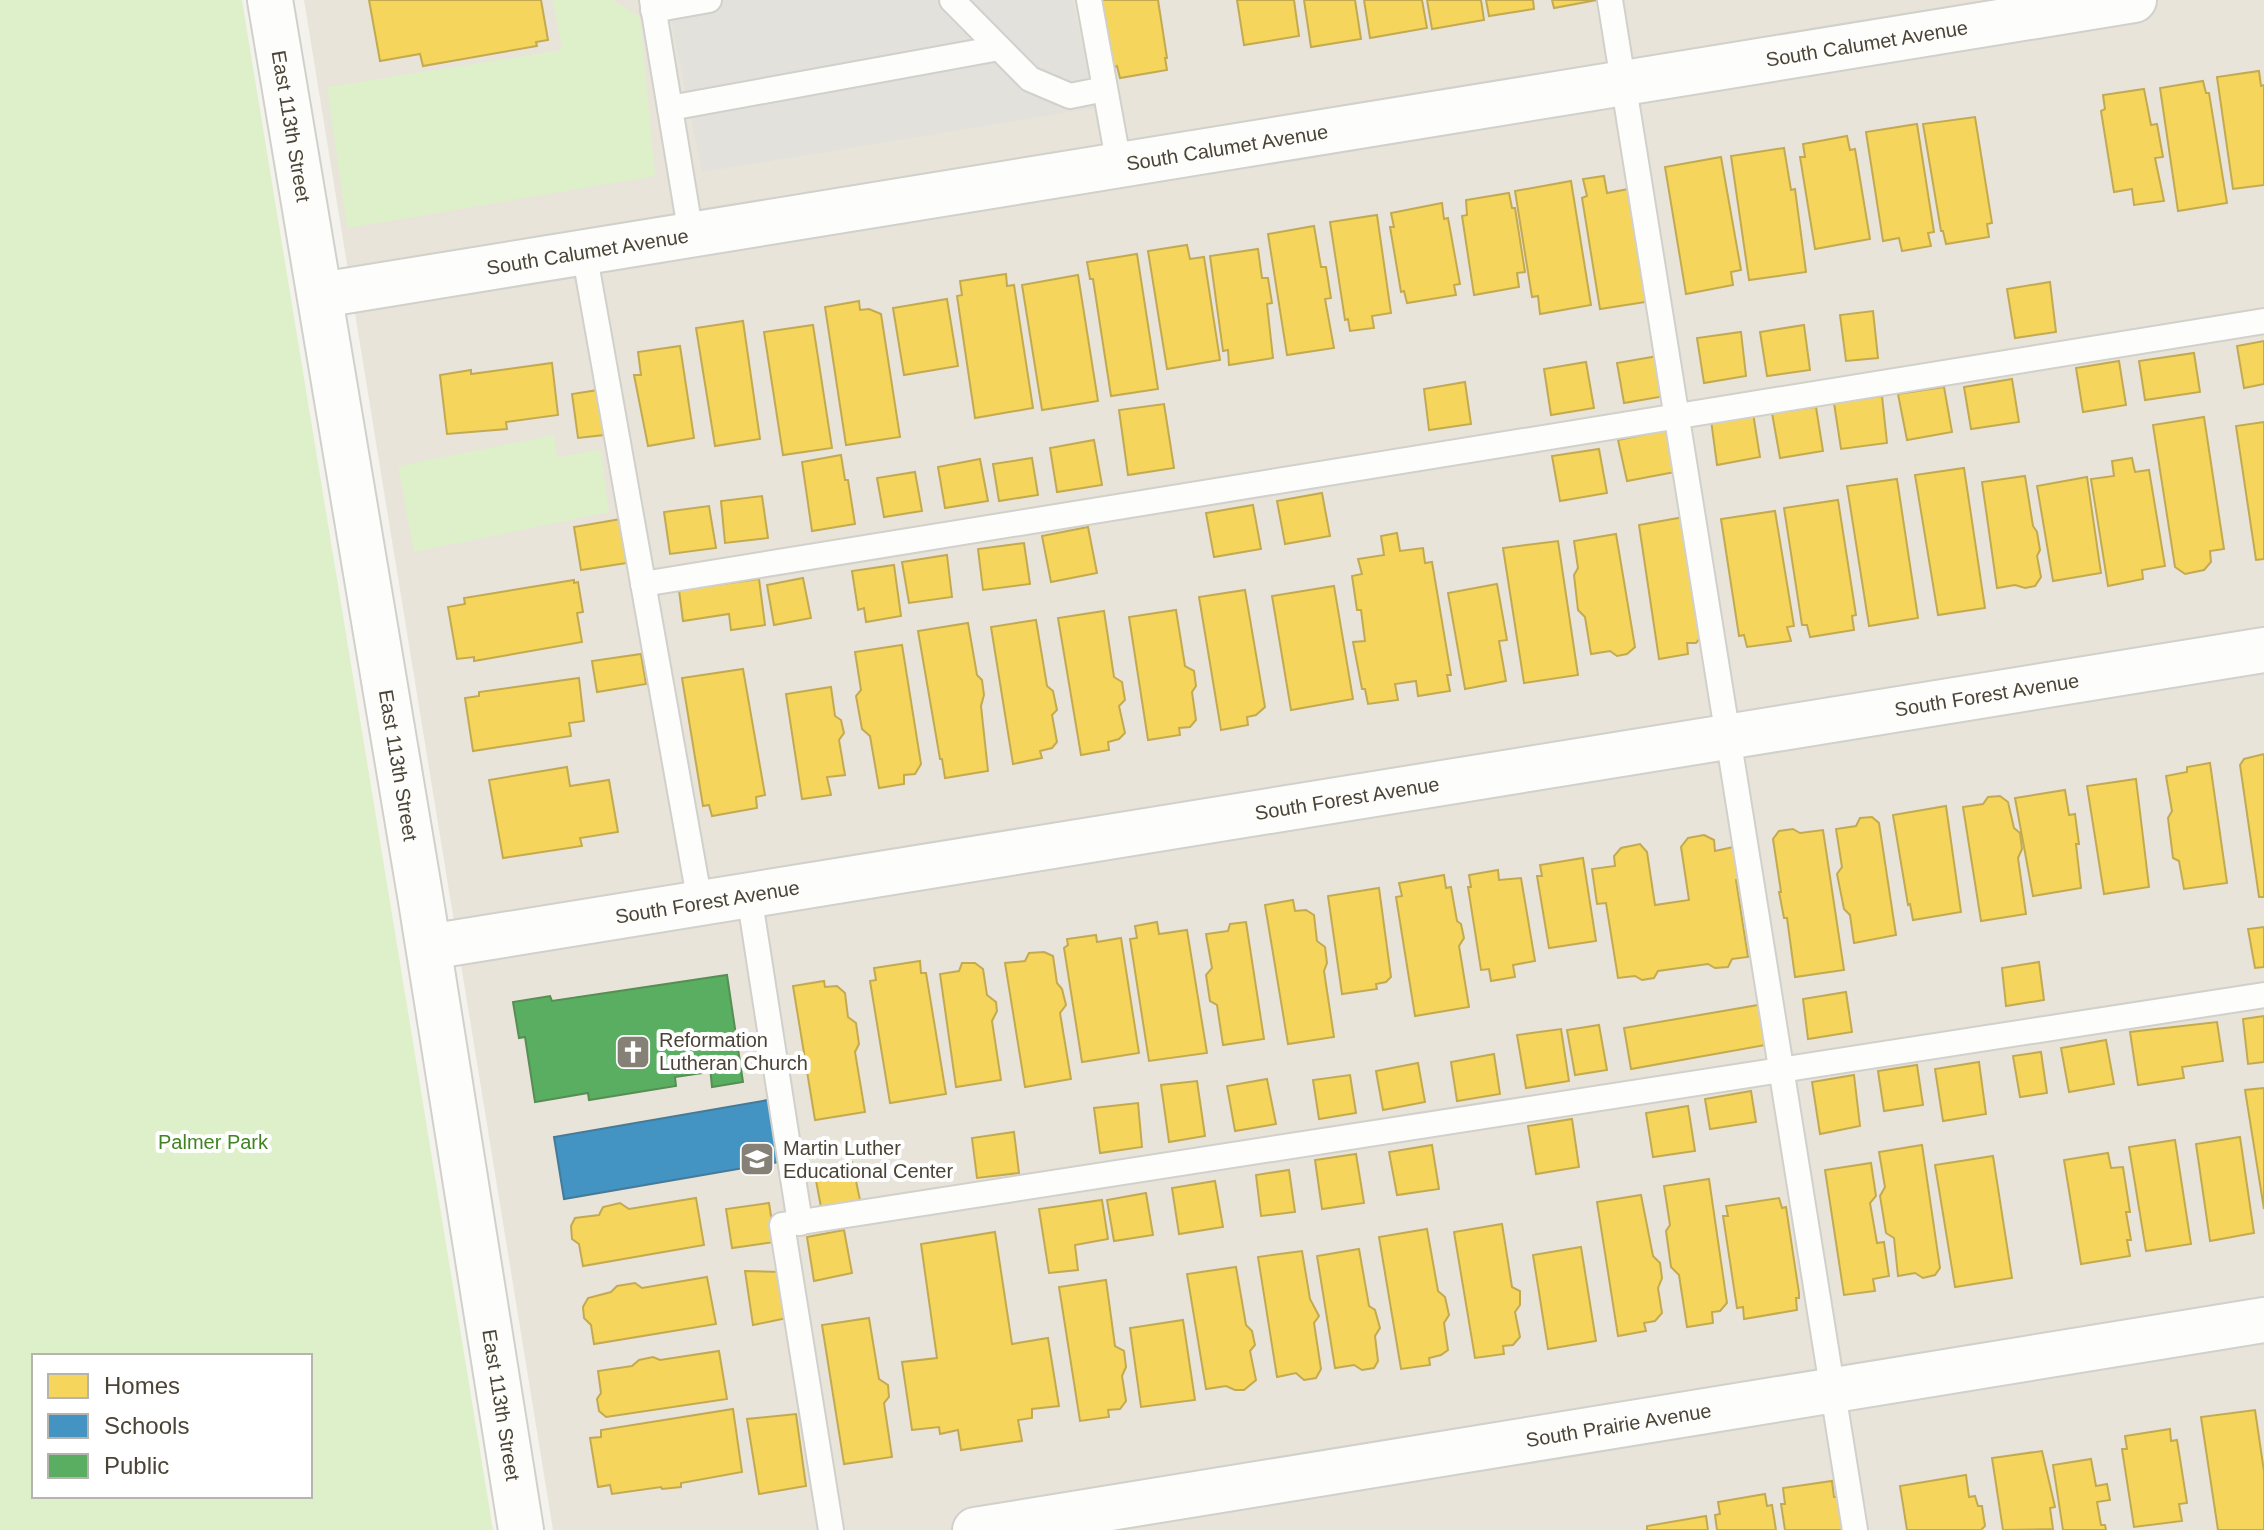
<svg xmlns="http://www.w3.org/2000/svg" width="2264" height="1530" font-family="Arial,sans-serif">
<rect width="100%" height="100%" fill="#f3f2ec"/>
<path fill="#e8e4d9" d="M304 0H2264V1530H553Z"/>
<g fill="#def0ca" fill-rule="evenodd">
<path d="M0 0H242L493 1530H0ZM310 1356V1496H34V1356Z"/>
<path d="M553 0H612L640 17 655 176 347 228 327 87 562 50Z"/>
<path d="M554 435 557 458 600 449 609 512 414 552 398 466Z"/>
</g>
<path fill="#e2e1db" d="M667 0H1073L1095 108 702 172Z"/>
<g fill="#f6d55c" stroke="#c3aa51" stroke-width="2">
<path d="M369 0H541L548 40 536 42 537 46 423 66 420 54 380 61Z"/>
<path d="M1101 0H1158L1167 58H1165L1167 70 1120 78 1117 66 1112 68Z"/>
<path d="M1237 0H1294L1299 36 1244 45Z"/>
<path d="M1304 0H1355L1361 39 1311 47Z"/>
<path d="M1364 0H1422L1427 28 1370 38Z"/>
<path d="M1427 0H1481L1484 20 1432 29Z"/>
<path d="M1486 0H1533L1534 9 1489 16Z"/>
<path d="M1552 0H1597L1554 8Z"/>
<path d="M2259 71 2261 86 2264 85V185L2233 189 2217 77Z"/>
<path d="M2203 81 2206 93H2209L2227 203 2178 211 2160 88Z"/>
<path d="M2144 89 2151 125 2157 124 2163 157 2155 158 2164 201 2134 205 2132 189 2114 192 2101 111 2105 109 2103 95Z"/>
<path d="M1975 117 1992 223 1987 224 1989 237 1946 244 1943 231H1941L1923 124Z"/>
<path d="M1917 124 1934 232 1928 233 1931 246 1902 251 1899 238 1883 241 1866 132Z"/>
<path d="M1847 136 1850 150 1855 149 1870 239 1815 249 1800 157H1805L1803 144Z"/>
<path d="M1784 148 1791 190 1795 189 1806 272 1749 280 1731 156Z"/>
<path d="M1721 157 1741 270 1731 272 1733 285 1686 294 1665 167Z"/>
<path d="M1604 176 1607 193 1634 188 1652 301 1600 309 1582 198 1587 196 1583 179Z"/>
<path d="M1571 181 1591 305 1540 314 1538 296 1532 297 1515 191Z"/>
<path d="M1509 193 1512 208H1515L1525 272 1517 273 1519 287 1474 295 1462 216 1467 215 1466 200Z"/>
<path d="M1442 203 1444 219 1448 218 1460 284 1454 285 1456 295 1407 303 1404 291 1401 292 1390 227H1394L1391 213Z"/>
<path d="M1377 215 1391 313 1372 316 1374 328 1350 331 1348 319 1345 320 1330 222Z"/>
<path d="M1314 226 1321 267H1326L1331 298 1325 299 1334 348 1287 355 1268 234Z"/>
<path d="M1187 245 1190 259 1204 257 1220 360 1167 369 1148 251Z"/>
<path d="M1258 249 1262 278H1268L1272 303 1267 304 1273 358 1229 365 1228 350 1223 351 1210 256Z"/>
<path d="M1137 254 1158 389 1111 396 1093 279H1090L1087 262Z"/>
<path d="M1006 274 1007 286 1014 285 1033 408 975 418 957 296 962 295 960 281Z"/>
<path d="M1078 275 1098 401 1042 410 1022 285Z"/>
<path d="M2050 282 2056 332 2015 338 2007 289Z"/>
<path d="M947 299 958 366 904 375 893 308Z"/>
<path d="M859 301 860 310 869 309 881 314 900 437 846 445 825 307Z"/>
<path d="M1873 311 1878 358 1846 361 1840 315Z"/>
<path d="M743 321 760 439 715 446 696 328Z"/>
<path d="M813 325 832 448 783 455 764 332Z"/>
<path d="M1804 325 1810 370 1767 376 1760 332Z"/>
<path d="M1741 332 1746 376 1704 383 1697 338Z"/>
<path d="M2264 341V384L2244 388 2237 346Z"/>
<path d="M680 346 694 438 648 446 634 375H641L638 352Z"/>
<path d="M2194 353 2200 392 2145 400 2139 361Z"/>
<path d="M1658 356 1665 396 1624 403 1617 363Z"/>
<path d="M2119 361 2126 405 2083 412 2076 368Z"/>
<path d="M1586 362 1594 408 1551 415 1544 369Z"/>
<path d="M552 363 558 415 506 422 507 429 447 434 440 375 471 370V374Z"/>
<path d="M2012 379 2019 422 1971 429 1964 387Z"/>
<path d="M1465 382 1471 424 1429 430 1424 389Z"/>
<path d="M1944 387 1952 432 1907 440 1898 394Z"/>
<path d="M598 390 604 435 578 438 572 394Z"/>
<path d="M1882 396 1887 443 1841 449 1834 403Z"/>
<path d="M1164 404 1174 468 1128 475 1119 410Z"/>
<path d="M1816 407 1823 451 1780 458 1772 413Z"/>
<path d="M1753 413 1760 457 1717 465 1711 420Z"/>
<path d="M2204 417 2224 549 2210 551 2211 562 2204 570 2185 574 2175 567 2153 425Z"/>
<path d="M2264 422V559L2256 560 2236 426Z"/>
<path d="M1666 430 1675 472 1627 481 1618 440Z"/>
<path d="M1094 440 1102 485 1057 492 1050 448Z"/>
<path d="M1599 449 1607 493 1560 501 1552 456Z"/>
<path d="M841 455 845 480H848L855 524 812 531 802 462Z"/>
<path d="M1032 458 1038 495 999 501 993 464Z"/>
<path d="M2132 458 2135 472 2149 470 2165 566 2142 570 2143 579 2108 586 2091 479 2114 476 2112 461Z"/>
<path d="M980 459 988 501 945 508 938 467Z"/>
<path d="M1964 468 1985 608 1938 615 1915 475Z"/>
<path d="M915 472 922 511 884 517 877 478Z"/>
<path d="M2025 476 2033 526 2037 532 2040 550 2037 556 2041 577 2035 586 2025 588 2015 585 1997 588 1982 482Z"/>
<path d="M2087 477 2101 573 2053 581 2037 486Z"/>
<path d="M1897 479 1918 618 1869 626 1847 486Z"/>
<path d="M1322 493 1330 536 1285 544 1277 501Z"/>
<path d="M762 496 768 538 725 543 721 501Z"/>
<path d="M1838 500 1856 615 1852 616 1854 630 1810 637 1807 625H1802L1784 508Z"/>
<path d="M1253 505 1261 549 1214 557 1206 513Z"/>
<path d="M709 506 716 548 670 554 664 512Z"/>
<path d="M1775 511 1794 626 1787 627 1791 641 1747 647 1744 635 1739 636 1721 519Z"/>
<path d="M1684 517 1703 635 1696 643H1687L1688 654 1659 659 1639 525Z"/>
<path d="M621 519 627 563 581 570 574 527Z"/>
<path d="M1088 527 1097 573 1051 582 1042 536Z"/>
<path d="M1397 533 1400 551 1423 548 1425 563 1432 562 1451 675H1447L1450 691 1418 696 1416 681 1395 684 1398 700 1368 704 1365 689H1362L1353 642 1365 641 1361 610H1357L1352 576 1362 574 1358 559 1384 555 1381 536Z"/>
<path d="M1616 534 1635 647 1627 654 1617 656 1610 651 1591 654 1585 617 1578 610 1574 575 1578 568 1574 541Z"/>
<path d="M1558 541 1578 675 1524 683 1503 548Z"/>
<path d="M1024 543 1030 584 983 590 978 549Z"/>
<path d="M947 555 952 597 909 603 902 562Z"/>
<path d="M894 565 901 616 866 622 864 608 858 610 852 571Z"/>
<path d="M803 578 811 618 774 625 767 585Z"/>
<path d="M759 579 765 625 731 630 729 614 683 621 679 590Z"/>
<path d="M574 580V583L578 582 583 612 577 613 582 642 474 661V657L457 659 448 607 465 604 464 598Z"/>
<path d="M1497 584 1507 640 1499 641 1506 681 1465 689 1448 593Z"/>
<path d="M1334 586 1353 699 1291 710 1272 596Z"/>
<path d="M1245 590 1265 707 1256 715 1247 717 1248 725 1221 730 1199 597Z"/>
<path d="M1176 610 1185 666 1194 671 1196 686 1192 692 1196 720 1190 727 1179 728 1180 735 1148 740 1129 617Z"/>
<path d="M1104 611 1114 677 1122 682 1125 700 1119 706 1125 733 1119 739 1108 742 1109 750 1081 755 1058 618Z"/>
<path d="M1036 620 1047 686 1053 691 1057 710 1052 715 1057 742 1052 748 1040 751 1042 758 1013 764 991 627Z"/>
<path d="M968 623 977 675 982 680 984 695 981 706 988 771 945 778 942 759H940L918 631Z"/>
<path d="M902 645 921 764 915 774 904 775V784L879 788 870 736 862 729 856 696 861 690 855 652Z"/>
<path d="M641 654 646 684 597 692 592 661Z"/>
<path d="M743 669 765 795 756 797 757 808 712 816 709 805 703 806 682 678Z"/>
<path d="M579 678 584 721 569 723 571 736 473 751 465 698 479 696V692Z"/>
<path d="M831 687 835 716 841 720 844 733 839 740 845 775 827 777 831 795 802 799 786 694Z"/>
<path d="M2264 754V897H2259L2240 765 2244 759Z"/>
<path d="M2210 763 2227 883 2184 889 2179 861 2173 858 2168 818 2172 811 2166 776 2187 772V767Z"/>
<path d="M567 767 570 786 609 780 618 832 580 838 582 846 503 858 489 780Z"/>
<path d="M2136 779 2149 887 2104 894 2087 786Z"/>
<path d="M2065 790 2069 815 2075 814 2079 844H2076L2081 888 2033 896 2015 798Z"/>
<path d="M2000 796 2008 802 2014 828 2020 833 2022 849 2018 858 2026 914 1981 921 1963 807 1983 804 1988 797Z"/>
<path d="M1946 806 1961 912 1913 920 1910 904 1908 905 1893 815Z"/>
<path d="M1872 817 1879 823 1896 935 1854 943 1850 915 1844 909 1837 874 1842 867 1836 829 1856 826 1860 818Z"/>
<path d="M1793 829 1800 833 1823 830 1844 970 1795 977 1787 918H1784L1779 892H1781L1773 839 1779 831Z"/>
<path d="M1704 835 1714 840 1715 851 1738 846 1743 879 1736 880 1748 957 1732 959 1728 967 1715 968 1708 964 1658 971 1654 978 1642 980 1635 976 1618 978 1606 903 1597 904 1592 869 1615 866 1614 856 1621 848 1640 844 1647 852 1655 905 1689 900 1681 847 1688 838Z"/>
<path d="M1583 858 1596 941 1549 948 1537 876H1542L1540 865Z"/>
<path d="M1498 870 1499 880 1521 878 1535 961 1513 965 1515 977 1491 981 1489 969 1481 970 1468 887H1471L1469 875Z"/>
<path d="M1444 875 1446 888 1451 887 1457 921 1461 924 1464 938 1459 946 1469 1007 1415 1016 1396 897 1402 896 1399 883Z"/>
<path d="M1379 888 1391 977 1386 982 1376 984 1377 989 1342 994 1328 896Z"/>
<path d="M1293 900 1295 911 1306 910 1314 915 1317 941 1325 947 1327 963 1324 971 1334 1037 1288 1044 1265 905Z"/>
<path d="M1157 922 1159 934 1187 930 1207 1053 1149 1061 1130 939 1137 938 1135 926Z"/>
<path d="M1246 922 1264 1039 1223 1045 1217 1005 1210 1001 1206 975 1212 968 1206 934 1228 931 1230 924Z"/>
<path d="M2264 927V967L2255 968 2248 929Z"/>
<path d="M1096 935 1097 942 1121 938 1139 1053 1082 1062 1064 948 1068 945 1067 939Z"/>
<path d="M1044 952 1053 956 1057 983 1062 989 1066 1005 1060 1013 1071 1079 1025 1087 1005 963 1025 961 1029 953Z"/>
<path d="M920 961 921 973H926L946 1094 890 1103 870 981 876 980 874 968Z"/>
<path d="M2039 962 2044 1000 2006 1006 2002 968Z"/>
<path d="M962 963H975L983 969 987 995 996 1002 997 1011 992 1021 1001 1080 956 1087 940 974 959 971Z"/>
<path d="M824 981 825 987 837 986 845 993 848 1017 856 1023 859 1044 855 1052 865 1112 815 1120 793 986Z"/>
<path d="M1846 992 1852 1032 1808 1039 1803 999Z"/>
<path d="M1764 1004 1771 1044 1631 1069 1624 1028Z"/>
<path d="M2264 1016V1062L2248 1064 2243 1019Z"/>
<path d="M2217 1022 2223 1061 2182 1067 2184 1078 2138 1085 2130 1032Z"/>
<path d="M1599 1025 1607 1070 1575 1075 1567 1030Z"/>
<path d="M1561 1029 1569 1081 1526 1088 1517 1035Z"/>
<path d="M2106 1040 2114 1084 2069 1092 2061 1048Z"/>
<path d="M2041 1052 2047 1093 2020 1097 2013 1056Z"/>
<path d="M1494 1054 1500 1094 1457 1101 1451 1062Z"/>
<path d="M1979 1062 1986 1114 1943 1121 1935 1069Z"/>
<path d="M1418 1063 1425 1102 1383 1110 1376 1071Z"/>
<path d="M1917 1065 1923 1105 1884 1111 1878 1071Z"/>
<path d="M1350 1075 1356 1113 1319 1119 1313 1080Z"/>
<path d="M1854 1075 1860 1126 1820 1134 1812 1082Z"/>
<path d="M1267 1079 1276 1124 1235 1131 1227 1086Z"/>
<path d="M1197 1081 1205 1136 1169 1142 1161 1085Z"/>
<path d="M2264 1088V1209L2245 1090Z"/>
<path d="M1751 1091 1756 1122 1710 1129 1705 1099Z"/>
<path d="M1138 1103 1142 1147 1100 1153 1094 1108Z"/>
<path d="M1688 1106 1695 1151 1653 1157 1646 1113Z"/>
<path d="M1572 1119 1579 1167 1536 1174 1528 1126Z"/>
<path d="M1014 1132 1019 1173 977 1178 972 1138Z"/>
<path d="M2240 1137 2254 1233 2210 1241 2196 1144Z"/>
<path d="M2175 1140 2191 1244 2146 1251 2129 1147Z"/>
<path d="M1432 1145 1439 1189 1397 1195 1389 1152Z"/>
<path d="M1922 1145 1940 1268 1935 1275 1923 1278 1915 1273 1898 1276 1894 1238 1886 1233 1880 1196 1885 1187 1879 1152Z"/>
<path d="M2108 1153 2111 1168 2123 1167 2130 1212H2126L2131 1240H2127L2130 1256 2081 1264 2064 1160Z"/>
<path d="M1356 1154 1364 1203 1322 1209 1315 1160Z"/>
<path d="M1993 1156 2012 1278 1955 1287 1935 1165Z"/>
<path d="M852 1162 860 1200 821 1207 814 1170Z"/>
<path d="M1871 1163 1876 1196 1870 1203 1877 1243 1884 1242 1889 1276 1873 1279 1875 1291 1844 1295 1825 1170Z"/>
<path d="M1289 1170 1295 1212 1261 1216 1256 1175Z"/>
<path d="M1709 1179 1727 1303 1720 1311 1712 1312 1713 1323 1687 1327 1679 1275 1671 1267 1666 1231 1670 1225 1664 1186Z"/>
<path d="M1215 1181 1223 1227 1179 1234 1172 1188Z"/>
<path d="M1146 1193 1153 1235 1114 1241 1107 1200Z"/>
<path d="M1641 1195 1653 1256 1660 1263 1662 1278 1658 1288 1662 1313 1655 1321 1644 1323 1646 1331 1618 1336 1597 1202Z"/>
<path d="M696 1198 704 1245 583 1266 579 1244 572 1239 571 1226 575 1218 599 1215 603 1207 620 1203 629 1209Z"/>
<path d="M1779 1198 1782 1208 1786 1207 1799 1293V1298H1796L1797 1310 1744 1319 1743 1307 1737 1308 1723 1216H1728L1726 1206Z"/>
<path d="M1102 1200 1108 1239 1075 1245 1078 1270 1049 1273 1039 1209Z"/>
<path d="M769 1203 775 1242 732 1248 726 1209Z"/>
<path d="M1502 1224 1512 1287 1520 1291V1305L1515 1312 1520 1337 1513 1345 1503 1346 1504 1354 1475 1358 1454 1232Z"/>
<path d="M1427 1229 1438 1291 1445 1297 1449 1315 1444 1323 1448 1350 1441 1355 1429 1358 1430 1365 1401 1369 1379 1237Z"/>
<path d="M844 1230 852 1273 814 1281 807 1237Z"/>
<path d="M995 1232 1012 1344 1048 1338 1059 1406 1032 1409V1418L1018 1420 1022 1441 961 1450 958 1430 940 1434 939 1427 912 1430 902 1362 937 1358 921 1244Z"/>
<path d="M1581 1247 1596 1341 1548 1349 1533 1255Z"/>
<path d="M1359 1249 1369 1306 1375 1310 1380 1328 1375 1336 1378 1361 1374 1368 1362 1370 1354 1365 1335 1368 1317 1256Z"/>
<path d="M1302 1251 1310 1299 1319 1316 1314 1323 1321 1369 1316 1378 1304 1380 1296 1373 1277 1377 1258 1257Z"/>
<path d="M1236 1267 1246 1325 1252 1331 1255 1345 1250 1351 1256 1380 1244 1390H1235L1226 1386 1206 1389 1187 1274Z"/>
<path d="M745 1271 781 1272 787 1318 753 1325Z"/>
<path d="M707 1277 716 1324 594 1344 591 1325 584 1318 583 1307 588 1298 611 1292 617 1286 635 1283 642 1288Z"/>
<path d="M1106 1280 1115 1346 1124 1351 1126 1367 1122 1376 1126 1401 1120 1409 1108 1410 1109 1417 1080 1421 1059 1287Z"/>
<path d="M869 1318 879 1379 888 1385 889 1397 884 1403 892 1457 844 1464 822 1325Z"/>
<path d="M1183 1320 1195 1400 1141 1407 1130 1328Z"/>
<path d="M719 1351 727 1399 606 1417 599 1411 597 1399 601 1393 598 1371 632 1366 639 1360 653 1357 660 1360Z"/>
<path d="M733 1409 742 1472 681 1483V1487L662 1489 661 1487 612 1494 610 1485 598 1487 590 1438 601 1437V1430Z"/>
<path d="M2255 1410 2264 1471V1530H2218L2201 1417Z"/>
<path d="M796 1414 806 1486 759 1494 747 1419Z"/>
<path d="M2170 1429 2171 1441 2177 1440 2187 1503 2179 1504 2182 1521 2134 1527 2122 1449H2127L2125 1436Z"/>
<path d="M2042 1451 2055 1507 2050 1508 2053 1529 2003 1530 1992 1458Z"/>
<path d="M2091 1459 2096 1486 2107 1484 2110 1500 2097 1502 2101 1525H2105L2106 1530H2063L2053 1465Z"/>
<path d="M1966 1475 1969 1497 1975 1496 1978 1506H1982L1985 1526 1981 1530H1907L1900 1486Z"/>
<path d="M1832 1481 1834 1497H1840L1845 1530H1785L1781 1504H1785L1783 1488Z"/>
<path d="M1765 1494 1767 1506 1772 1505 1776 1530H1717L1715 1515 1720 1514 1718 1502Z"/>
<path d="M1706 1516 1708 1530H1647V1526Z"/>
</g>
<path fill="#4393c3" stroke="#457b99" stroke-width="2" d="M768 1100 779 1162 564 1199 554 1137Z"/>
<path fill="#5aae61" stroke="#568e54" stroke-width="2" d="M727 975 743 1082 712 1087 710 1067 702 1069 703 1073 675 1077 676 1086 589 1100 588 1093 535 1102 525 1037 519 1038 513 1002 550 996 552 1001Z"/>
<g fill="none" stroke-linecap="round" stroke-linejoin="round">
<g stroke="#d1d0ca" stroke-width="28">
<g id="service">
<path d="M652 0 691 235"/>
<path d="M952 0 1030 79 1070 96 1105 89"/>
<path d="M1089 0 1119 165"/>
<path d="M1610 0 1855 1530"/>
<path d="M653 10 709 0"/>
<path d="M670 108 999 48"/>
<path d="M584 252 700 903"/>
<path d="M643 584 2264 321"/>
<path d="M749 895 800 1223"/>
<path d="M831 1530 782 1225 2264 995"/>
</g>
</g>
<g stroke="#d1d0ca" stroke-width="48">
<g id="minor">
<path id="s1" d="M270 0 421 901 521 1530"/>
<path id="s2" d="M321 295 2134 0"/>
<path id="s3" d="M429 947 2264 650"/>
<path id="s4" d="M975 1530 2264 1320"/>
</g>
</g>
<use href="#service" stroke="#fdfdfc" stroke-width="24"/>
<use href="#minor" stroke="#fdfdfc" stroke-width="44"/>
</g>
<defs>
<g id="church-square" transform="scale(1.8)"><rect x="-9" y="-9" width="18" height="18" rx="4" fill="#868176" stroke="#fff"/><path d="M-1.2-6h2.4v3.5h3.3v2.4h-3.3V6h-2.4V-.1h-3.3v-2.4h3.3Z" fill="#fff"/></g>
<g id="school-square" transform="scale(1.8)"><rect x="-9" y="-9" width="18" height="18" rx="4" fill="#868176" stroke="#fff"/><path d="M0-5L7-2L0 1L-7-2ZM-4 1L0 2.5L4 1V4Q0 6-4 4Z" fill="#fff"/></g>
</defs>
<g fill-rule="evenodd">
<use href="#church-square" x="633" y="1052"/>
<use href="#school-square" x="757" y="1159"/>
</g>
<g text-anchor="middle" stroke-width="8" stroke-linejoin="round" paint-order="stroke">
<g font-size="20" fill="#4b4436" stroke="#fff">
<text dy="7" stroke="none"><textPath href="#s2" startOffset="1566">South Calumet Avenue</textPath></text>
<text dy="7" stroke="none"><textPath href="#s1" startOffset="128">East 113th Street</textPath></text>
<text dy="7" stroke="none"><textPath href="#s2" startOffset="918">South Calumet Avenue</textPath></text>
<text dy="7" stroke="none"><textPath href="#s2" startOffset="270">South Calumet Avenue</textPath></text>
<text dy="7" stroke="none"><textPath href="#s3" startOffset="1578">South Forest Avenue</textPath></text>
<text dy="7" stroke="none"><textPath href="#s1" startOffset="776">East 113th Street</textPath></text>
<text dy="7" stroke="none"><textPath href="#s3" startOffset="930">South Forest Avenue</textPath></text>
<text dy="7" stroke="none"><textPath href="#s3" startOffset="282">South Forest Avenue</textPath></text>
<text dy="7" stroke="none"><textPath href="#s1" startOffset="1424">East 113th Street</textPath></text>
<text dy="7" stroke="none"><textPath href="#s4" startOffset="652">South Prairie Avenue</textPath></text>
</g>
<g font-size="20" fill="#4b4436" stroke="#fff" text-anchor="start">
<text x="659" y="1047">Reformation<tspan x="659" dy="23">Lutheran Church</tspan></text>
<text x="783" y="1155">Martin Luther<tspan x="783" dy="23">Educational Center</tspan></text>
</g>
<g font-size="20" fill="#408422" stroke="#fff">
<text x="213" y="1149">Palmer Park</text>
</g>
</g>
<rect x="32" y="1354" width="280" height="144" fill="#ffffff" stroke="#b7b4af" stroke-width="2"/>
<rect x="48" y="1374" width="40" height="24" fill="#f6d55c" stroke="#b7b4af" stroke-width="2"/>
<text x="104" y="1394" font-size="24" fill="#4b4436">Homes</text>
<rect x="48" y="1414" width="40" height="24" fill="#4393c3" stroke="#b7b4af" stroke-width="2"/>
<text x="104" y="1434" font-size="24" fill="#4b4436">Schools</text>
<rect x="48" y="1454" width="40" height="24" fill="#5aae61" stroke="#b7b4af" stroke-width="2"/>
<text x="104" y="1474" font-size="24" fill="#4b4436">Public</text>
</svg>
